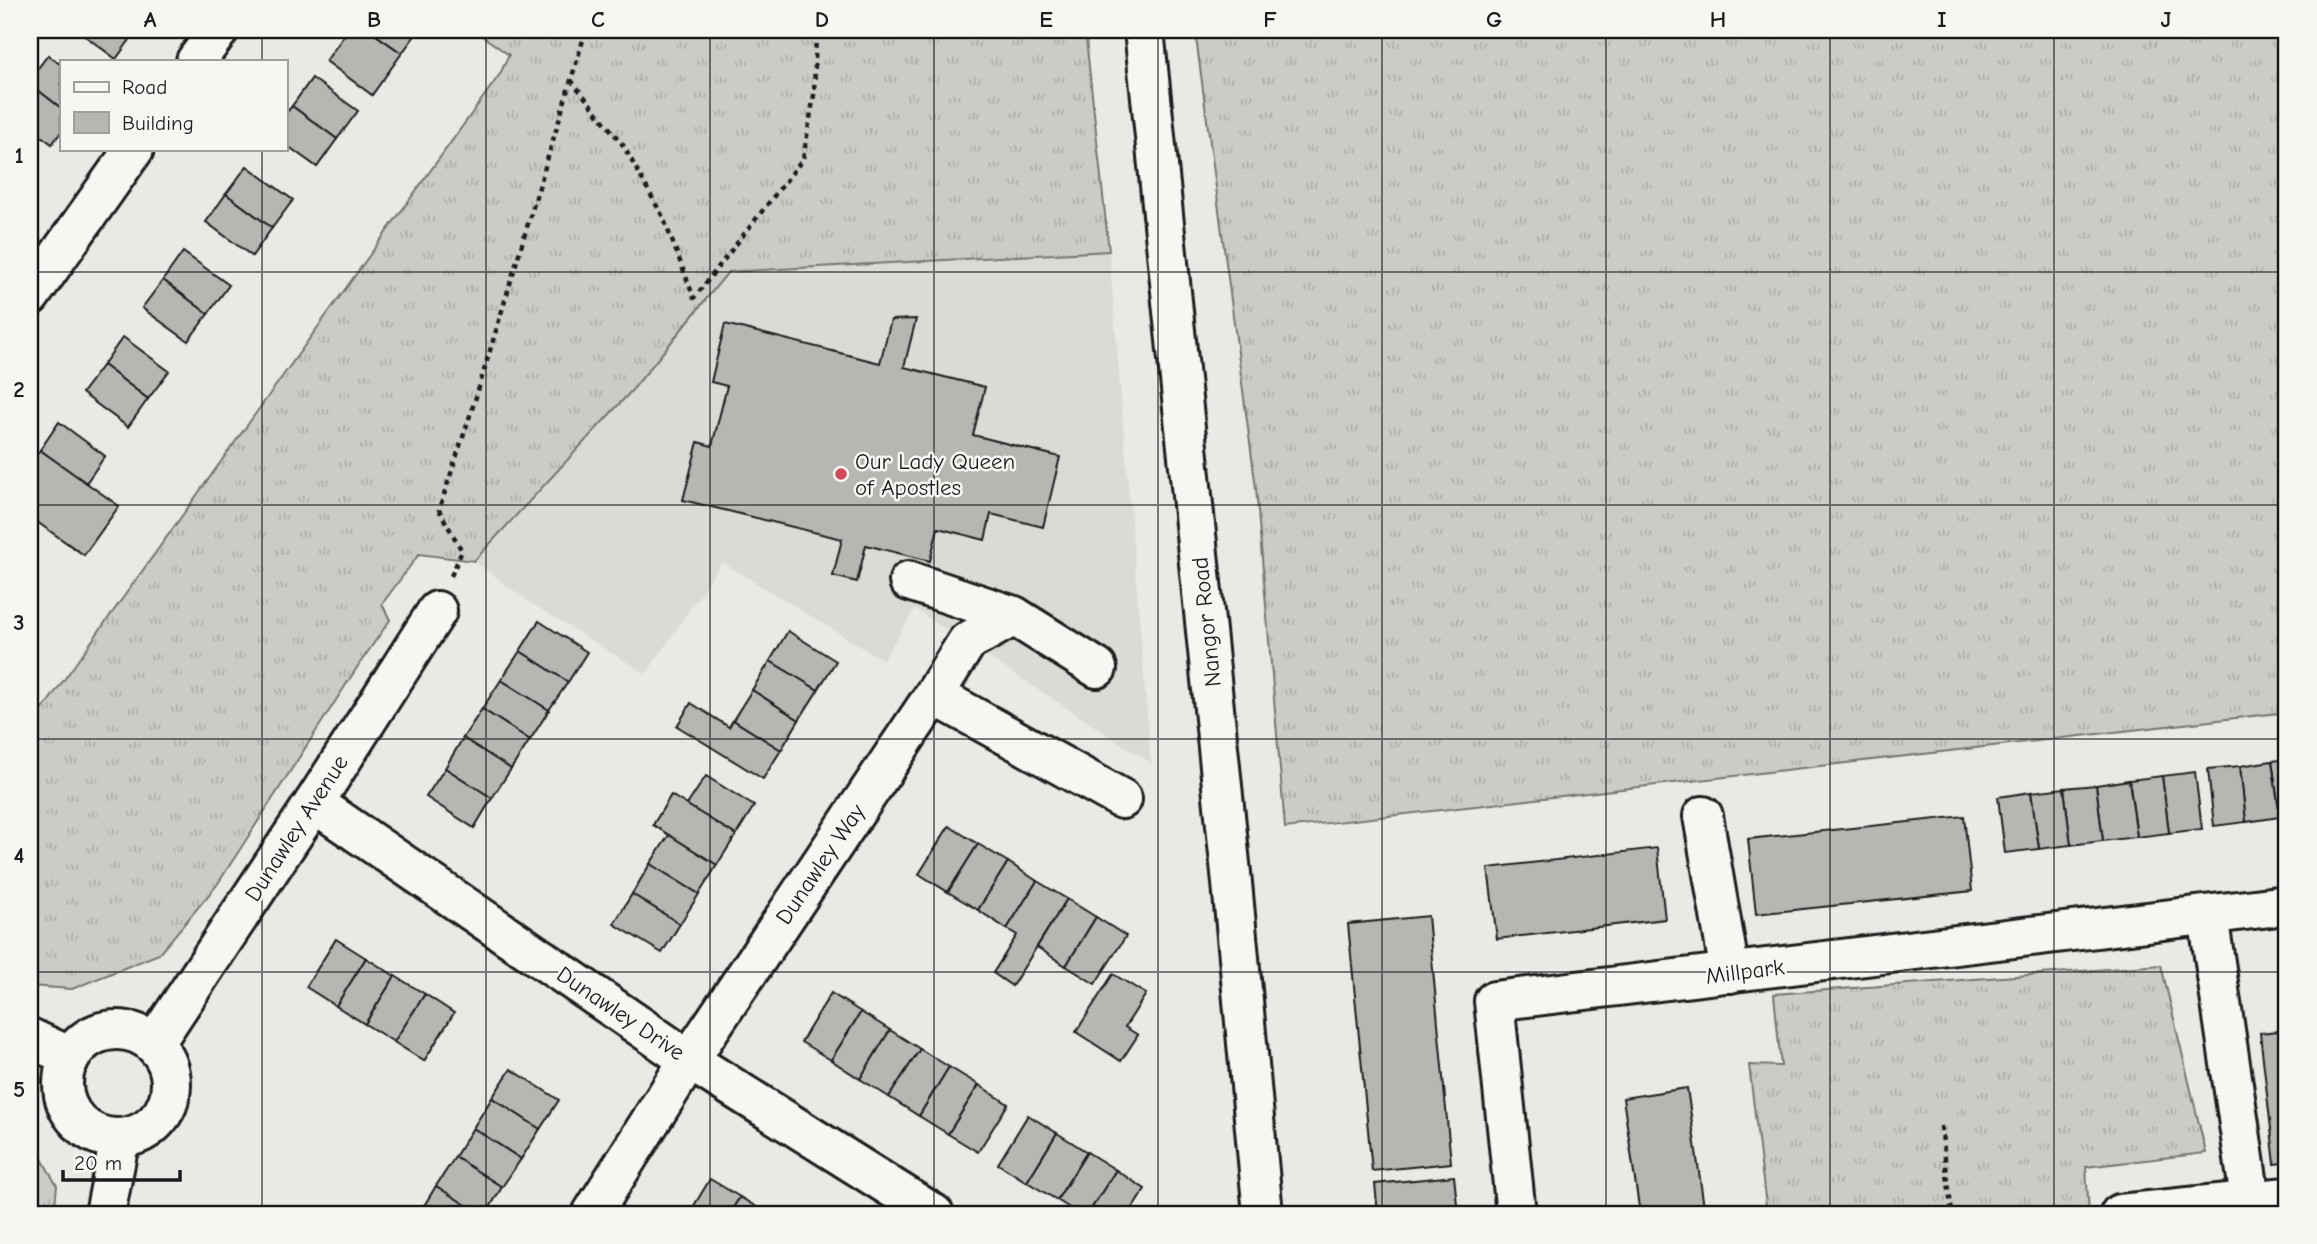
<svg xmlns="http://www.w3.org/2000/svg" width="2317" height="1244" font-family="'Comic Neue',sans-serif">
<defs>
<pattern id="grass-tufts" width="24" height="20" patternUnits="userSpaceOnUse" patternTransform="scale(1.75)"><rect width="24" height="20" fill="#cbcbc7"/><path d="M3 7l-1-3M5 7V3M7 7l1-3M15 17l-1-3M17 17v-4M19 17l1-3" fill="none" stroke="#aeaeaa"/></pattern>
</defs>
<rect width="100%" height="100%" fill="#e9e9e5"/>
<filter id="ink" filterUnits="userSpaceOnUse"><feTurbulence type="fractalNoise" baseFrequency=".0143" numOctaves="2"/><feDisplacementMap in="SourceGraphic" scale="14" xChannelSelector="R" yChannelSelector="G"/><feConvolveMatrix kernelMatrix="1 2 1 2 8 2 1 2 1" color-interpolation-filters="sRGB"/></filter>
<g filter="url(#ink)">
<path fill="#dadad6" d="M1109 251 1151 763 915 609 883 660 722 562 646 674 529 602 474 561 634 388 729 272Z"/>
<g fill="url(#grass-tufts)" stroke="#747472" stroke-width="2">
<path d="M474 30H1085L1109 251 728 272 634 388 474 561 419 554 382 604 390 620 358 666 217 885 159 954 72 989 30 986V832L35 823 30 820V727L500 74 509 55Z"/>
<path d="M1195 30H2287V712L1285 828 1256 488Z"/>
<path d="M2161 965 2206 1153 2086 1167 2089 1214H1767L1749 1065 1781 1066 1774 994Z"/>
<path d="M30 1137 57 1186 54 1214H30Z"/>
</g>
<g fill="#b6b6b3" stroke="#1c1c1c" stroke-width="2">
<path d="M77 30H137L116 59Z"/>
<path d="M348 30H369L402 53 372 95 326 61Z"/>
<path d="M369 30H419L402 53Z"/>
<path d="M48 55 61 65V108L30 84V79Z"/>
<path d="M312 78 358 111 337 139 292 106Z"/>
<path d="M30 84 61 108V132L52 144 30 128Z"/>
<path d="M292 106 337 139 317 167 285 144V114Z"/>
<path d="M247 166 293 200 272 228 226 194Z"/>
<path d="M226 194 272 228 252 256 206 222Z"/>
<path d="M183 252 229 285 208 314 163 280Z"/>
<path d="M163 280 208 314 188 341 142 308Z"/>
<path d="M916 319 904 367 985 387 973 435 1060 457 1043 527 991 514 985 540 938 528 930 561 866 545 857 582 833 576 842 539 683 500 698 442 712 446 727 386 711 382 725 324 880 363 891 320Z"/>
<path d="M123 337 169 371 148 399 103 365Z"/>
<path d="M103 365 148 399 128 427 82 393Z"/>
<path d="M59 422 105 456 86 483 40 450Z"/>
<path d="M40 450 119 506 84 555 30 517V463Z"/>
<path d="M539 621 587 652 568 682 520 651Z"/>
<path d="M788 631 836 661 818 690 770 661Z"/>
<path d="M520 651 568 682 549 710 501 680Z"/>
<path d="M770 661 818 690 799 720 752 690Z"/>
<path d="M501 680 549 710 530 740 482 709Z"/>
<path d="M752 690 799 720 781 750 733 720Z"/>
<path d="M691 703 729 727 733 720 781 750 763 779 677 726Z"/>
<path d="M482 709 530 740 511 769 463 738Z"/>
<path d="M463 738 511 769 492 798 445 768Z"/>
<path d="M2287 759V817H2280L2272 761Z"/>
<path d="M2272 761 2280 817 2246 822 2240 766Z"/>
<path d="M2240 766 2246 822 2214 826 2208 769Z"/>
<path d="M445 768 492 798 474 828 426 797Z"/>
<path d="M2195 772 2202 829 2169 833 2162 776Z"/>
<path d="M706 776 754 806 736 835 687 805Z"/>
<path d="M2162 776 2169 833 2137 837 2129 780Z"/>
<path d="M2129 780 2137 837 2103 841 2096 785Z"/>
<path d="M2096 785 2103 841 2071 845 2064 788Z"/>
<path d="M2064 788 2071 845 2039 849 2031 792Z"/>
<path d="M2031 792 2039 849 2005 853 1998 797Z"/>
<path d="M671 795 736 835 717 865 653 825Z"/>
<path d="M1964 816 1972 891 1756 914 1748 839Z"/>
<path d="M949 826 978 844 948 892 919 874Z"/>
<path d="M669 835 717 865 699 894 650 864Z"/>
<path d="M978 844 1008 862 978 910 948 892Z"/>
<path d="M1657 848 1665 919 1497 939 1488 868Z"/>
<path d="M1008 862 1037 881 1007 929 978 910Z"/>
<path d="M650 864 699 894 680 924 632 894Z"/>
<path d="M1037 881 1067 899 1012 986 993 973 1017 935 1007 929Z"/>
<path d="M632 894 680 924 662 953 614 924Z"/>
<path d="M1067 899 1096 917 1066 966 1037 947Z"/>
<path d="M1428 916 1451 1163 1372 1171 1348 924Z"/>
<path d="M1096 917 1126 936 1095 984 1066 966Z"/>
<path d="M336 939 366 958 336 1006 306 987Z"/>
<path d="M366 958 395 976 365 1024 336 1006Z"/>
<path d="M1113 974 1146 994 1125 1027 1138 1035 1121 1061 1076 1032Z"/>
<path d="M395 976 425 994 394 1042 365 1024Z"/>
<path d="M831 993 861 1012 831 1060 801 1042Z"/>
<path d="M425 994 454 1013 424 1061 394 1042Z"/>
<path d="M861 1012 890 1030 860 1079 831 1060Z"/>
<path d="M890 1030 920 1049 889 1097 860 1079Z"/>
<path d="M2287 1030V1162L2275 1164 2260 1033Z"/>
<path d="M920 1049 949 1067 919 1116 889 1097Z"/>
<path d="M949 1067 979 1085 948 1134 919 1116Z"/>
<path d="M511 1069 559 1100 540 1129 492 1098Z"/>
<path d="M979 1085 1008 1104 978 1152 948 1134Z"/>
<path d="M1687 1088 1705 1214H1640L1623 1098Z"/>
<path d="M492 1098 540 1129 521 1159 473 1128Z"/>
<path d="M1028 1115 1057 1133 1027 1182 998 1164Z"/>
<path d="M473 1128 521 1159 502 1187 455 1157Z"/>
<path d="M1057 1133 1087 1152 1057 1200 1027 1182Z"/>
<path d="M1087 1152 1116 1170 1088 1214H1079L1057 1200Z"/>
<path d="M455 1157 502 1187 486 1214H480L436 1186Z"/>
<path d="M1116 1170 1145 1189 1129 1214H1088Z"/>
<path d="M1454 1176 1458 1214H1378L1375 1184Z"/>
<path d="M710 1179 740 1197 729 1214H689Z"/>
<path d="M436 1186 480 1214H419Z"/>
<path d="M740 1197 768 1214H729Z"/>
</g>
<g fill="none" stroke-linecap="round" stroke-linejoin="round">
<g stroke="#1c1c1c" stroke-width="44">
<g id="minor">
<path d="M196 61 219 30"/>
<path d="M30 296 134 149"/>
<path d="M909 581 1014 616"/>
<path d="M934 695 967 642 1014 616 1097 668"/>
<path d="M314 803 689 1060 934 1214"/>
<path d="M1703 816 1730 973"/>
<path d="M2208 915 2250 1199"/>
<circle cx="117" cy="1084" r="54"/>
<path d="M30 1038 71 1057"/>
<path d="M154 1044 314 803 437 611"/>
<path d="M105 1214 120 1138"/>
<path d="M592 1214 689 1060 934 695 1122 799"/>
<path d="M1516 1214 1494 1001 2287 905"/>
<path d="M2120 1214 2287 1197"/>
</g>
</g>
<g stroke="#1c1c1c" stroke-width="44">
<path id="major" d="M1144 30 1232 883 1263 1214"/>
</g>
<g stroke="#1c1c1c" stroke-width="4.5" stroke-dasharray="5 5" stroke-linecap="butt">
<path d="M571 80 623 145 663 217 694 298 803 159 814 95 816 30"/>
<path d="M451 576 462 551 439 510 477 394 586 30"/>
<path d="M1941 1126 1952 1214"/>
</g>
<use href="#minor" stroke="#f6f6f2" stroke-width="38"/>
<use href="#major" stroke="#f6f6f2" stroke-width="38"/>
</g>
</g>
<path fill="none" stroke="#1c1c1c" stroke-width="2" stroke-opacity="0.55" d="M262 30V61M486 30V1214M710 30V1214M934 30V1214M1158 30V1214M1382 30V1214M1606 30V1214M1830 30V1214M2054 30V1214M262 149V1214M30 272H2287M30 505H2287M30 739H2287M30 972H2287"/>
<circle fill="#d1495b" stroke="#f6f6f2" stroke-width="2.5" cx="841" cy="474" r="7"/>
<g text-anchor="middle" stroke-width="5" stroke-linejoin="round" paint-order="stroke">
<g font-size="23" fill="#1c1c1c" stroke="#f6f6f2" text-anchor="start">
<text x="855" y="469">Our Lady Queen<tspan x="855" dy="26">of Apostles</tspan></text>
</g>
<g font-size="23" fill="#1c1c1c" stroke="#f6f6f2">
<text transform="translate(1206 622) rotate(-96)" y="8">Nangor Road</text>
<text transform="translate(296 828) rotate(-57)" y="8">Dunawley Avenue</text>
<text transform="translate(820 864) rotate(-56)" y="8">Dunawley Way</text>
<text transform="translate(1745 971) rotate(-7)" y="8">Millpark</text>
<text transform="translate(621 1013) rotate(34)" y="8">Dunawley Drive</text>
</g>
</g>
<rect width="2317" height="1244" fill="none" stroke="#f6f6f2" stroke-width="77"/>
<rect x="60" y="60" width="228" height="91" fill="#f6f6f2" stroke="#9f9f9c" stroke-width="2"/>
<rect x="74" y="82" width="35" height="10" fill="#f6f6f2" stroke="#9f9f9c" stroke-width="2"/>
<text x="122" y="94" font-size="21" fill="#1c1c1c">Road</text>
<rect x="74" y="112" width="35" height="21" fill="#b6b6b3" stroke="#9f9f9c" stroke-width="2"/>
<text x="122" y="130" font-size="21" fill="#1c1c1c">Building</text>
<path d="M63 1170v10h117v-10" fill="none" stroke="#1c1c1c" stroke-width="3.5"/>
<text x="74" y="1170" font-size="21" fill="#1c1c1c" stroke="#f6f6f2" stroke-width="5" paint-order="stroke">20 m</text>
<rect x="38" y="38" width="2240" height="1168" fill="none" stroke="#1c1c1c" stroke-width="2.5"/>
<g font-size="23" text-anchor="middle" font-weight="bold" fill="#1c1c1c">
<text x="150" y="27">A</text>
<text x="374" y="27">B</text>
<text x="598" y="27">C</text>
<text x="822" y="27">D</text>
<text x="1046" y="27">E</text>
<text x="1270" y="27">F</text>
<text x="1494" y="27">G</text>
<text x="1718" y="27">H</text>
<text x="1942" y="27">I</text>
<text x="2166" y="27">J</text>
<text x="19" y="163">1</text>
<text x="19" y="397">2</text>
<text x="19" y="630">3</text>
<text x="19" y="863">4</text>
<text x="19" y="1097">5</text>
</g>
</svg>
